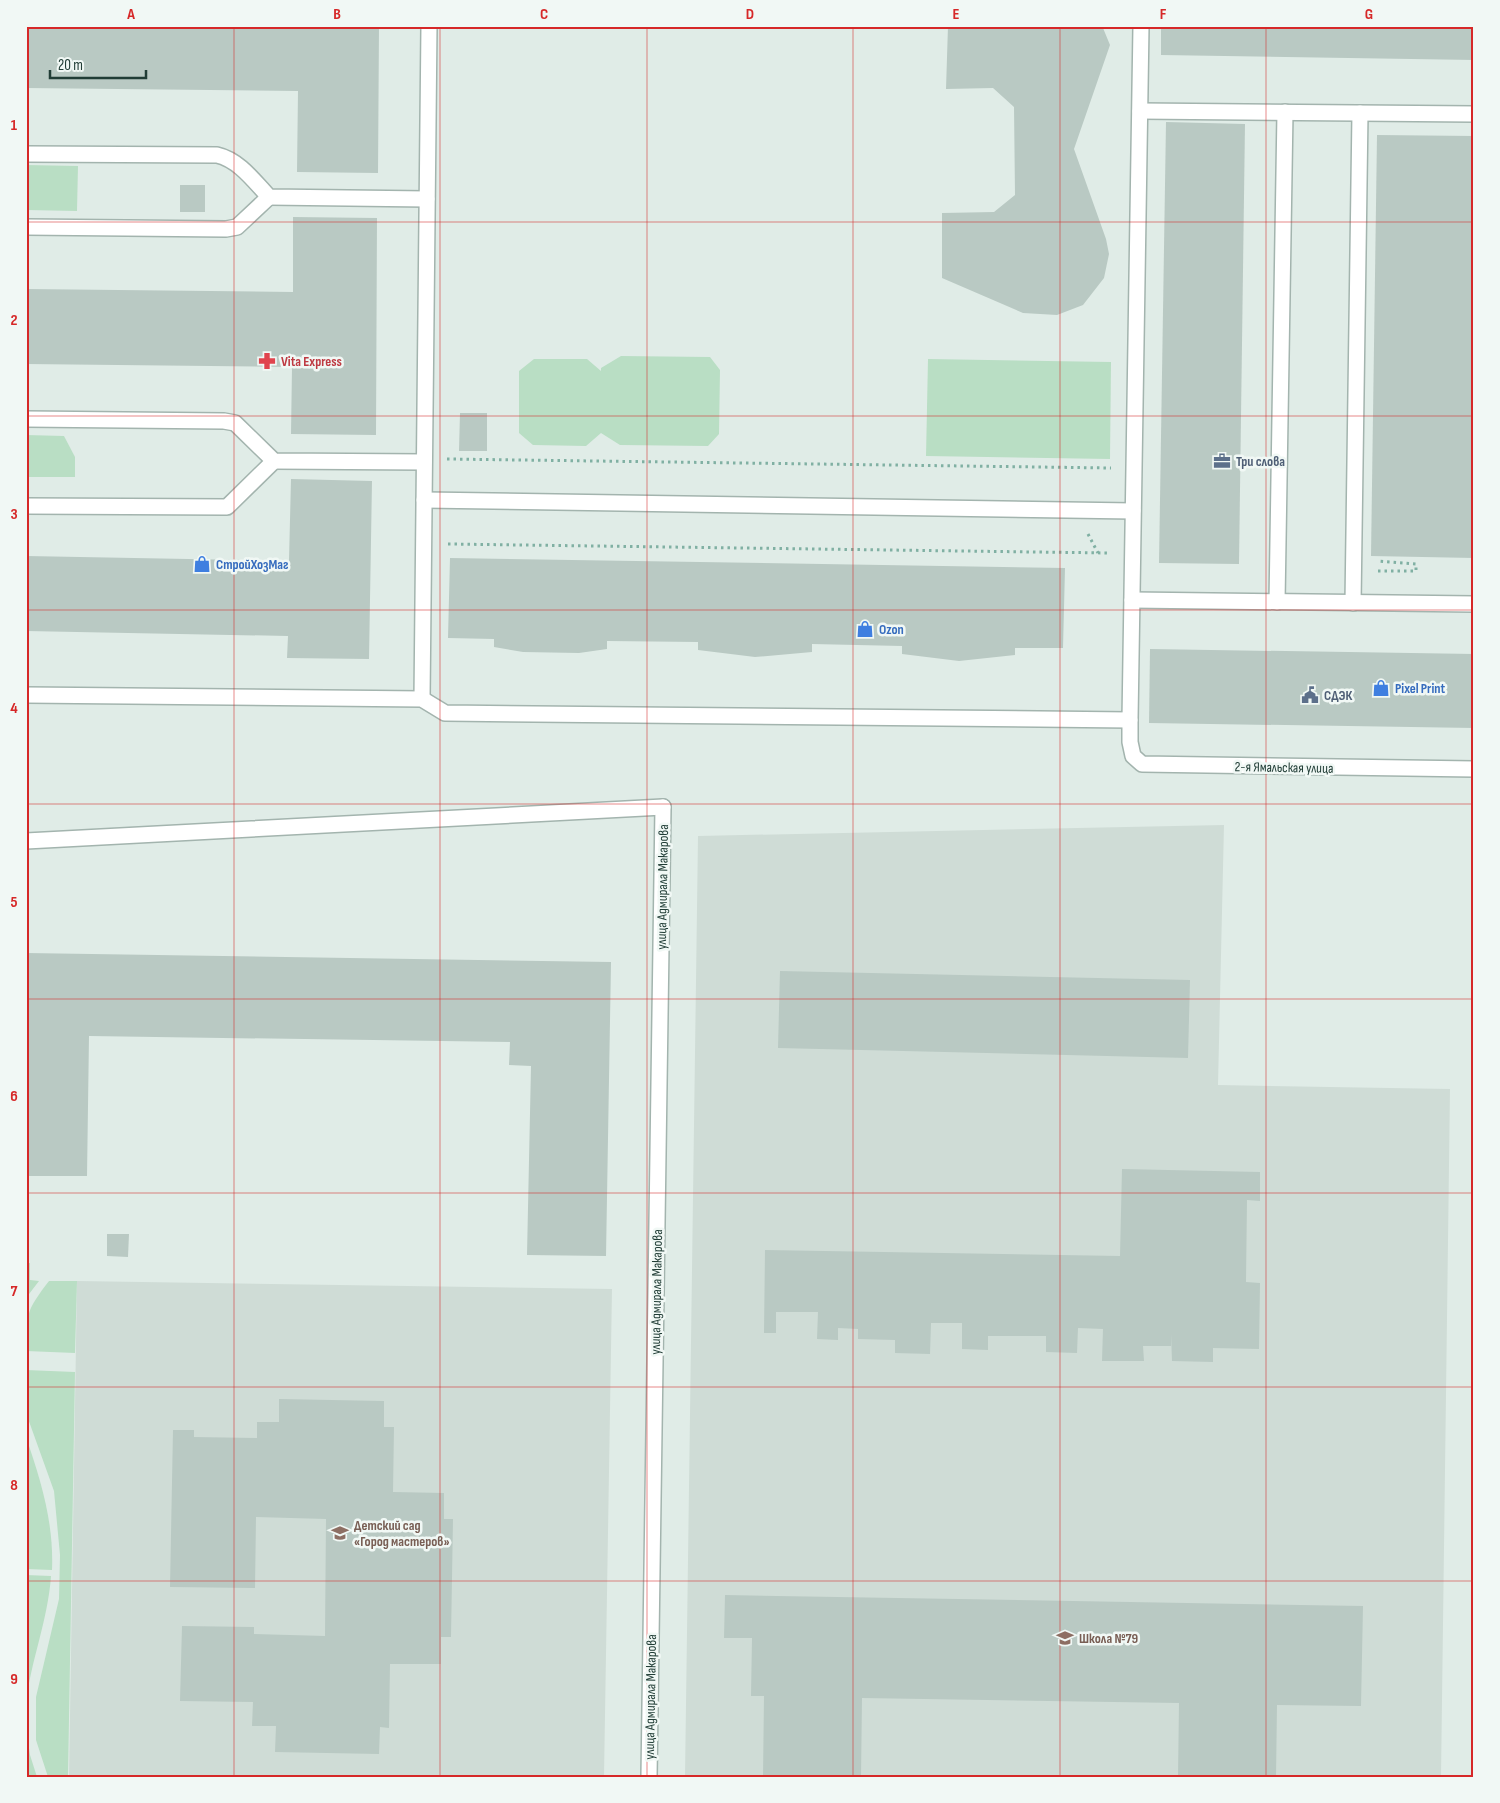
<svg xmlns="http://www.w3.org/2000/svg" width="1500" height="1803" font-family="'Sofia Sans Condensed',sans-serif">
<rect width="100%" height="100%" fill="#e0ece7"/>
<g fill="#cfdcd6">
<path d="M1224 825 1218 1085 1450 1089 1441 1777H685L698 836Z"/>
<path d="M77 1281 612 1289 604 1777H69Z"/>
</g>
<g fill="#b9dec4">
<path d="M26 165 78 166 77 211 26 210Z"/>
<path d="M621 356 710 357 720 370 719 434 708 446 620 445 601 433 586 446 533 445 519 433V371L534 359H587L601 371V368Z"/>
<path d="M928 359 1111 362 1110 459 926 456Z"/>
<path d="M26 435 64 436 75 457V477H26Z"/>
<path d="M26 1263H30V1280L39 1281 26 1298Z"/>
<path d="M49 1281H77L75 1353 26 1351C26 1314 26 1311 49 1281Z"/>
<path d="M26 1370 75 1372 68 1777H48L36 1740V1697L59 1599 60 1555 54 1491 26 1413Z"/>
<path d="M26 1437C41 1481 54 1523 52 1570L26 1569Z"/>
<path d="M26 1575 51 1576C48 1620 31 1660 26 1703Z"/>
<path d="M26 1727 30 1755 37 1777H26Z"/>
</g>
<g fill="#b9c9c3">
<path d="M26 26H379L378 173 297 172 298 91 26 88Z"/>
<path d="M948 26 1103 28 1110 45 1074 149 1106 239 1109 254 1104 278 1083 305 1057 315 1023 313 942 278V213L994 212 1015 195 1014 107 993 88 946 89Z"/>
<path d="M1161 26H1474V60L1161 55Z"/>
<path d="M1166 122 1245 124 1239 564 1159 563Z"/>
<path d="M1377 135 1474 136V558L1371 556Z"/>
<rect x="180" y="185" width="25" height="27"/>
<path d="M293 217 377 218 376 435 291 434 292 367 26 364V289L293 292Z"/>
<path d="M460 413H487V451H459Z"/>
<path d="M291 479 372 481 369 659 287 658 288 636 26 631V556L289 561Z"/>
<path d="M450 558 1065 568 1063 648H1015V655L959 661 902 654V646L812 644V652L755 657 698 650V642L607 641V649L579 653 523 652 494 647V639L448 638Z"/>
<path d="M1150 649 1474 654V728L1149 723Z"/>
<path d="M26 953 611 962 606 1256 527 1255 531 1066 509 1065 510 1042 89 1036 87 1176H26Z"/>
<path d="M780 971 1190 980 1188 1058 778 1048Z"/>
<path d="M1122 1169 1260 1172V1201L1247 1200 1246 1282 1260 1283 1259 1349 1213 1348V1362L1172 1361 1171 1334V1346H1143L1144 1361H1102L1103 1329 1078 1328 1077 1353 1046 1352V1336H988V1350L962 1349V1323H931L930 1354 895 1353V1340L858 1339V1329L838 1328V1340L817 1339 818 1312H776V1333H764L765 1250 1120 1256Z"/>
<path d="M107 1234H129L128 1257 107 1256Z"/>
<path d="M279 1399 384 1401V1427H394L393 1492 444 1493V1519H453L451 1637H441V1664H390L389 1728 380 1727 379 1754 275 1752 276 1726H252L253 1702 180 1701 182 1626 254 1627V1634L325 1636 326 1519 256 1517 255 1588 170 1587 173 1430H194V1437L257 1438V1422H279Z"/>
<path d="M725 1595 1363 1606 1361 1706 1277 1705 1276 1777H1178L1179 1703 862 1698 861 1777H763L764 1696H751L752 1638H724Z"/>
</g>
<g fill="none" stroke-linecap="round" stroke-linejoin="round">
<g stroke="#a3b4ae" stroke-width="18">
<g id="lane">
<path d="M1140 111 1474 114"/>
<path d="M26 154 217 155C239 160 254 181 269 197L427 199"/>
<path d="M26 227 226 229 237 227 269 197"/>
<path d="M26 419 224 421 235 423 274 461 424 462"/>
<path d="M424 500 1133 511"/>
<path d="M26 506 227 507 274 461"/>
<path d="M1132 600 1474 604"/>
<path d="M1277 602 1285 112"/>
<path d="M1353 603 1360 113"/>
<path d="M26 695 422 699 445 713 1130 720 1141 26"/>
<path d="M422 699 429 26"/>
<path d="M26 841 663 807"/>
</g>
</g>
<g stroke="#a3b4ae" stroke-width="18">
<g id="street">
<path d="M1130 720V742L1133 756 1142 764 1474 769"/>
<path d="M649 1777 663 807"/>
</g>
</g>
<g stroke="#80b0a3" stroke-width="3" stroke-dasharray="2.5 4" stroke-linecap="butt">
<path d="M447 459 1111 468"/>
<path d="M1088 534 1098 553"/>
<path d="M448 544 1109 553"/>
<path d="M1378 571H1416V564L1378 561"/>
</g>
<use href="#lane" stroke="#fff" stroke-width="15"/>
<use href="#street" stroke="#fff" stroke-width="15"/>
</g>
<path fill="none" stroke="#d62828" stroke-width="1" stroke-opacity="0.55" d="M234 26V1777M440 26V1777M647 26V1777M853 26V1777M1060 26V1777M1266 26V1777M26 222H1474M26 416H1474M26 610H1474M26 804H1474M26 999H1474M26 1193H1474M26 1387H1474M26 1581H1474"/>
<defs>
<g id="pharmacy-bare" transform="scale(1.35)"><path d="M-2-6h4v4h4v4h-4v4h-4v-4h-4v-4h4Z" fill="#e0444e" stroke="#f1f8f5" stroke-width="2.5" paint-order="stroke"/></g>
<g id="office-bare" transform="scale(1.35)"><path d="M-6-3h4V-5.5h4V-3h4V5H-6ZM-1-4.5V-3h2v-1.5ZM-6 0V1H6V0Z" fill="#5c6f8a" stroke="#f1f8f5" stroke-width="2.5" paint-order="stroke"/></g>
<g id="shop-bare" transform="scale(1.35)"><path d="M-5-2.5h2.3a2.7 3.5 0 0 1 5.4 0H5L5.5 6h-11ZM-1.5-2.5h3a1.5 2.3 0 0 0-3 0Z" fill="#3f7fe0" stroke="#f1f8f5" stroke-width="2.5" paint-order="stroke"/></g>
<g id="civic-bare" transform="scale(1.35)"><path d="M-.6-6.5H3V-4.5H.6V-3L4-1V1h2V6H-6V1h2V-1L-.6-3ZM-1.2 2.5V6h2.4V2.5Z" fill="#5c6f8a" stroke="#f1f8f5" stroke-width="2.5" paint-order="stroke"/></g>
<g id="school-bare" transform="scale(1.35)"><path d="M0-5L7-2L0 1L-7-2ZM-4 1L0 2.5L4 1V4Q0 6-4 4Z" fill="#8d6e63" stroke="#f1f8f5" stroke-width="2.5" paint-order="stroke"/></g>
</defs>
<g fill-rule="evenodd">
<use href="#pharmacy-bare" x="267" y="361"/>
<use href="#office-bare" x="1222" y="461"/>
<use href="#shop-bare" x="202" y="564"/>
<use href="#shop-bare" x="865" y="629"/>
<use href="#shop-bare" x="1381" y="688"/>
<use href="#civic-bare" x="1310" y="695"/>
<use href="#school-bare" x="340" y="1533"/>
<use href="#school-bare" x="1065" y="1638"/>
</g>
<g text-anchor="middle" stroke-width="5" stroke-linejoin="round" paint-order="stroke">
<g font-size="14" font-weight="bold" fill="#be3a42" stroke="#f1f8f5" text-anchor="start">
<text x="281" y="366">Vita Express</text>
</g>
<g font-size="14" font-weight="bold" fill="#4e5e75" stroke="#f1f8f5" text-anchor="start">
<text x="1236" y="466">Три слова</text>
<text x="1324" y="700">СДЭК</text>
</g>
<g font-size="14" font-weight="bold" fill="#366cbe" stroke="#f1f8f5" text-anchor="start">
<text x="216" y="569">СтройХозМаг</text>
<text x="879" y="634">Ozon</text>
<text x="1395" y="693">Pixel Print</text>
</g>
<g font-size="14" fill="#213d36" stroke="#f1f8f5">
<text transform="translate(1284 767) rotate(1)" y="5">2-я Ямальская улица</text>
<text transform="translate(662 887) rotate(-89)" y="5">улица Адмирала Макарова</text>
<text transform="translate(656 1292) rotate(-89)" y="5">улица Адмирала Макарова</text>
<text transform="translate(650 1697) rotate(-89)" y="5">улица Адмирала Макарова</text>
</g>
<g font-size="14" font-weight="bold" fill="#785e54" stroke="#f1f8f5" text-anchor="start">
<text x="354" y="1530">Детский сад<tspan x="354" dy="16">«Город мастеров»</tspan></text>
<text x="1079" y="1643">Школа №79</text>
</g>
</g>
<rect width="1500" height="1803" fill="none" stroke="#f1f8f5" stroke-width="55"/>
<path d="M50 70v8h96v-8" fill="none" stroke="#213d36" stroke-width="2.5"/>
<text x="58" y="70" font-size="15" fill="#213d36" stroke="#f1f8f5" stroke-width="4" paint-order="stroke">20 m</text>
<rect x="28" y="28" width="1444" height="1748" fill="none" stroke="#d62828" stroke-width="2"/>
<g font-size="16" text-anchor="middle" font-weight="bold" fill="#d62828">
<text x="131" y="19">A</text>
<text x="337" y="19">B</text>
<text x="544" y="19">C</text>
<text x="750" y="19">D</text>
<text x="956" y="19">E</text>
<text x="1163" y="19">F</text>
<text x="1369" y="19">G</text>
<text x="14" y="130">1</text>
<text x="14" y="325">2</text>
<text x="14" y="519">3</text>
<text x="14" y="713">4</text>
<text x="14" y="907">5</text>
<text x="14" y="1101">6</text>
<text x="14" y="1296">7</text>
<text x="14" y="1490">8</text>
<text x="14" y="1684">9</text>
</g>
</svg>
